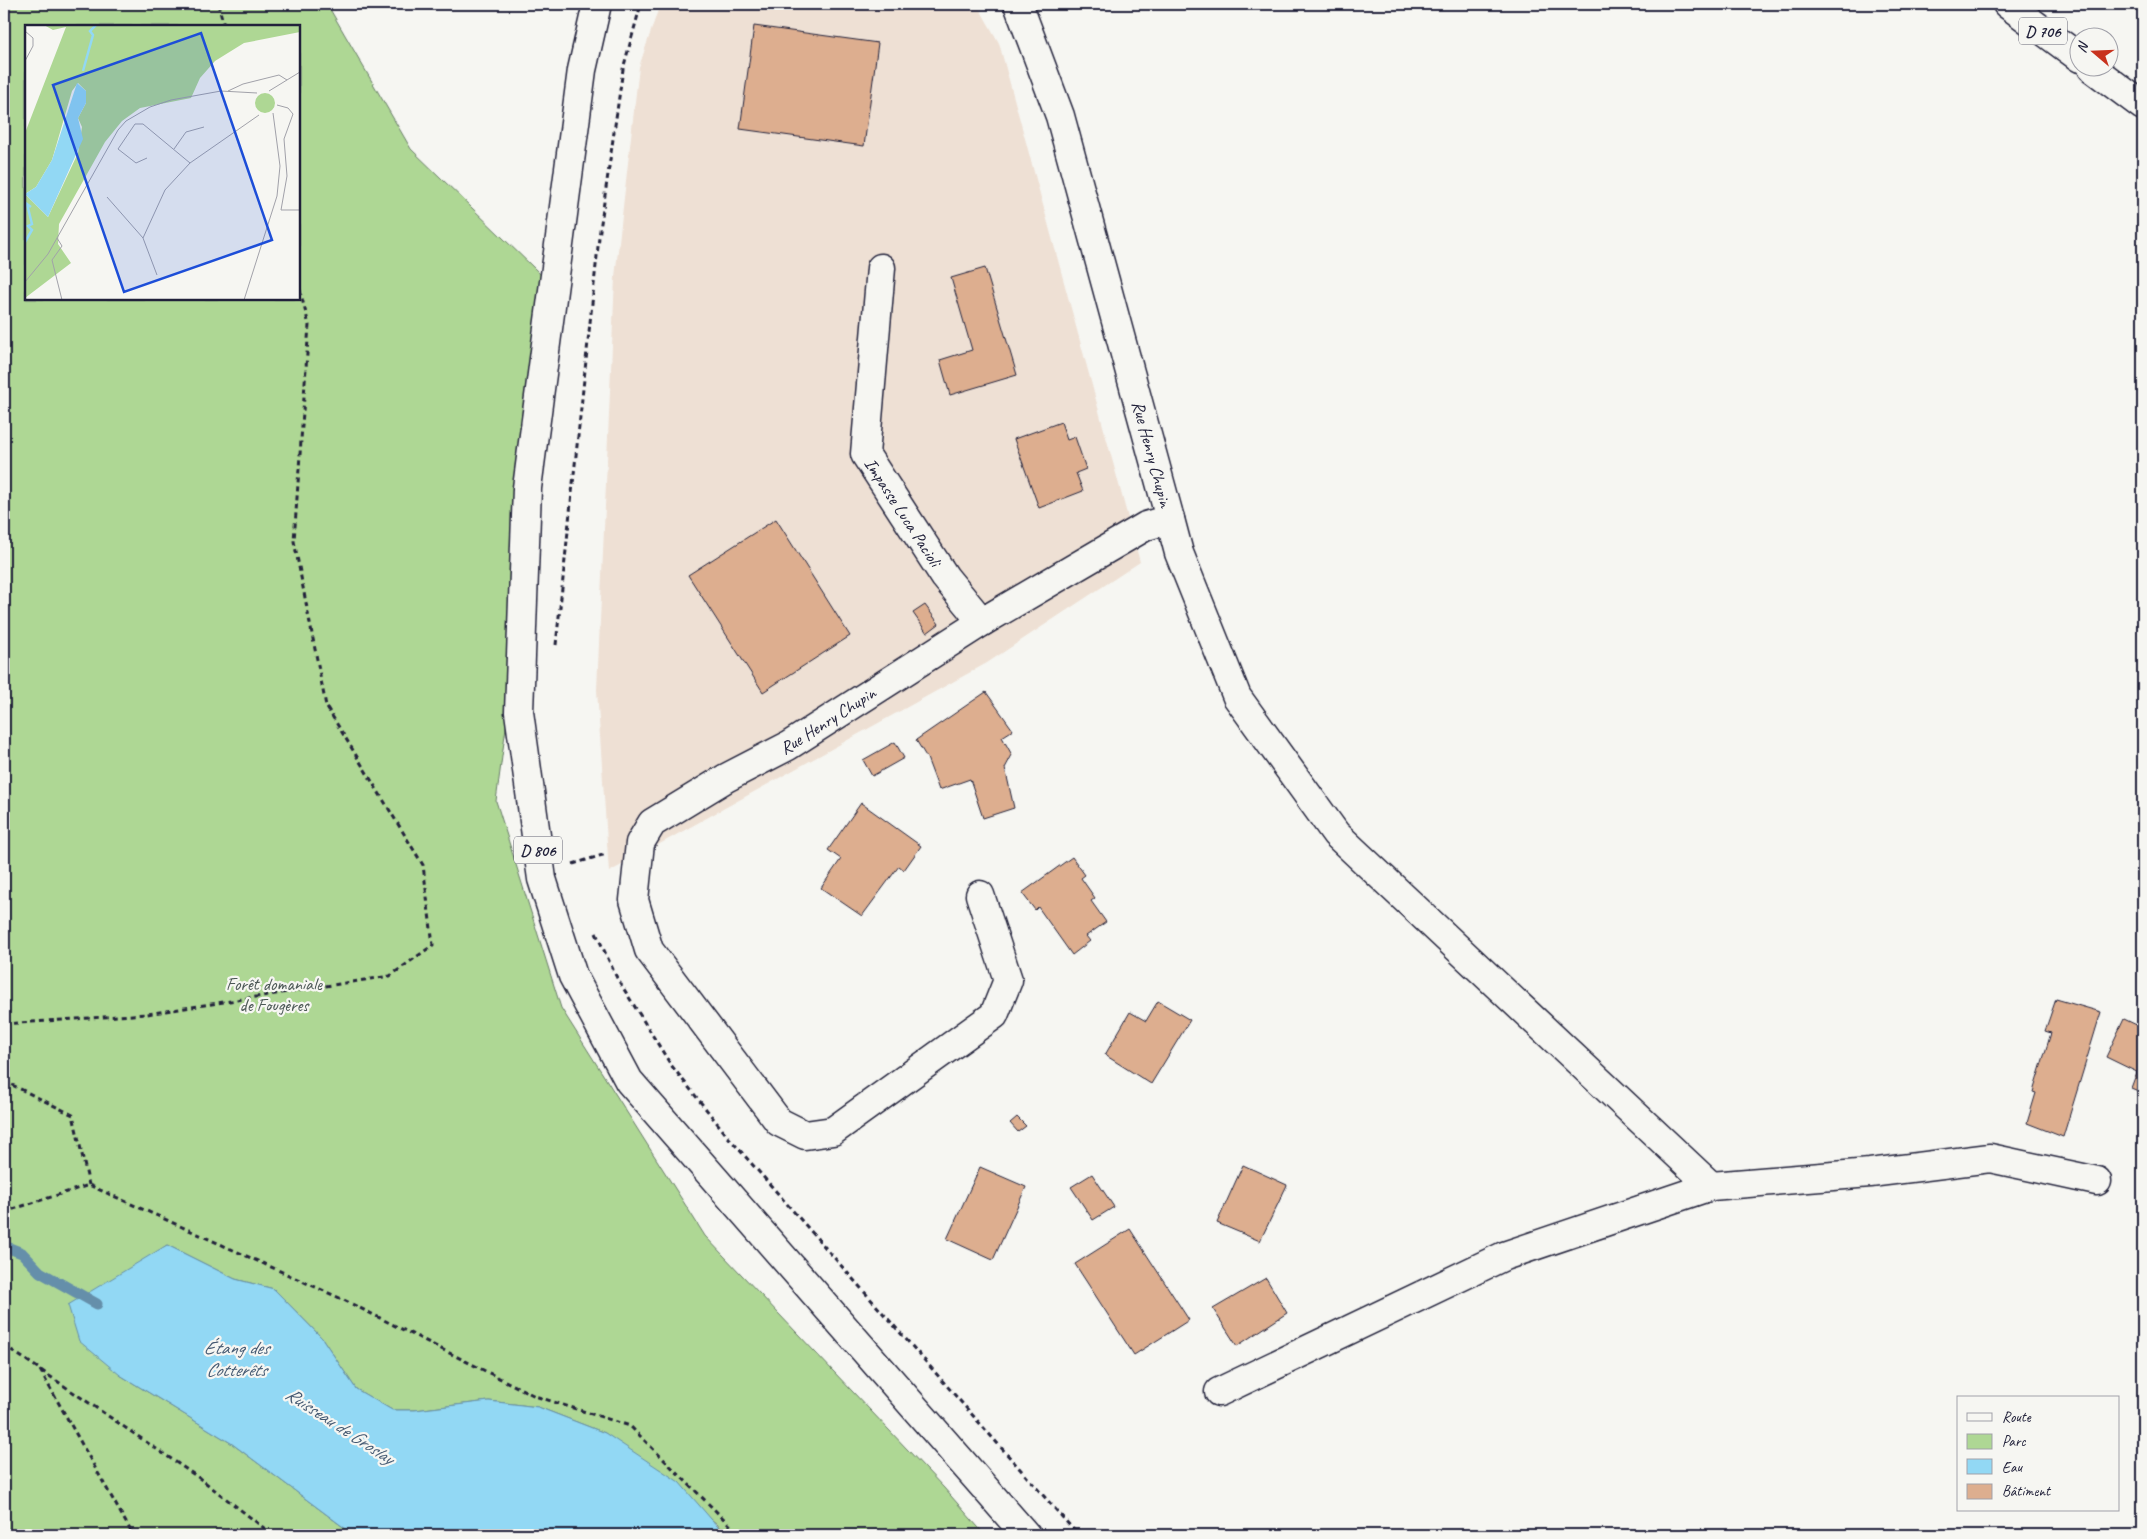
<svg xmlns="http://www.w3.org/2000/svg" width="2147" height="1539" font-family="Caveat,sans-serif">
<rect width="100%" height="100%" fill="#f6f6f2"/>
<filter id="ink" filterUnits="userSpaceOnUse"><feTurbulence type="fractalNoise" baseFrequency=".02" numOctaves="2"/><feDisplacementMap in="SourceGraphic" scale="10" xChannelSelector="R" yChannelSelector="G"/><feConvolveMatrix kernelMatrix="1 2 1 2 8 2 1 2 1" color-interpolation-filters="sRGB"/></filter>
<g filter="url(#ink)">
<path fill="#eee0d4" d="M660 4H977L999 43 1140 562 987 663 609 872 597 690 615 277 639 67Z"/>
<path fill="#aed794" stroke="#687c68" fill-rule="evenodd" d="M4 4H327L411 149 564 297 496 801 561 1008 705 1236 944 1488 985 1535H725L717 1524 605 1433 538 1407 489 1401 415 1410H392L356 1389 322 1338 274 1289 235 1279 167 1245 151 1256 120 1375 231 1443 354 1535H4ZM26 26H299V299H26Z"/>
<path fill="#92d8f4" stroke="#658faa" d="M167 1245 235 1279 274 1289 322 1338 356 1389 392 1410H415L489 1401 538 1407 605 1433 679 1482 725 1535H354L231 1443 120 1375 79 1341 68 1305Z"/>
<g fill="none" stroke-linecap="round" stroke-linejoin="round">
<path stroke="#658faa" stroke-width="11" d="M4 1246 22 1253 40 1272 97 1304"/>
</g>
<g fill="#ddae8f" stroke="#22223b">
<path d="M754 26 878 43 864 146 740 129Z"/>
<path d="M985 268 1017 375 950 395 940 360 972 350 951 278Z"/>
<path d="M1061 422 1067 440 1075 437 1086 469 1076 473 1083 491 1039 508 1014 439Z"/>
<path d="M776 519 850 636 763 692 688 575Z"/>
<path d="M925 605 939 624 927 633 913 613Z"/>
<path d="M986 692 1013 730 1002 737 1012 755 1005 768 1014 808 983 818 970 779 939 790 927 758 916 740Z"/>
<path d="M895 742 904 758 872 776 863 760Z"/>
<path d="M861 803 921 846 904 870 899 866 862 916 821 888 841 859 828 850Z"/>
<path d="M1072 857 1085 875 1081 878 1095 898 1091 901 1106 922 1086 936 1090 941 1072 955 1038 907 1035 910 1022 893Z"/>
<path d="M2056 999 2101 1012 2063 1137 2027 1123 2036 1093 2033 1092 2051 1033 2045 1031Z"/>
<path d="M1158 1001 1190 1020 1151 1084 1105 1055 1130 1012 1146 1021Z"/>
<path d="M2124 1019 2143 1028V1075L2106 1057Z"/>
<path d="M2137 1072 2143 1075V1093L2131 1088Z"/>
<path d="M1017 1117 1026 1126 1018 1132 1010 1123Z"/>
<path d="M1243 1165 1287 1185 1260 1241 1217 1223Z"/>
<path d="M980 1167 1026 1187 993 1260 947 1239Z"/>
<path d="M1092 1174 1114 1207 1093 1220 1071 1187Z"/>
<path d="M1130 1229 1189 1320 1134 1355 1075 1264Z"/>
<path d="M1266 1278 1287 1313 1237 1346 1213 1309Z"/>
</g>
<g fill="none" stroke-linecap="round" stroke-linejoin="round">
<g stroke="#22223b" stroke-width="31">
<g id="minor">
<path id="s1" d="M881 268 865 454 945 577 982 622"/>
<path d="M1170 519 1179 553 1237 697 1336 834 1711 1186"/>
<path id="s2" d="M980 895 1008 980 994 1015 833 1131 805 1135 779 1122 649 950 634 900 640 843 652 823 726 778 788 746 982 622 1146 526 1170 519 1060 116 1018 4"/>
<path d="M1219 1392 1504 1256 1711 1186 1870 1173 1990 1158 2097 1181"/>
</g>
</g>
<g stroke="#22223b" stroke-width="31">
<g id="primary">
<path d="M597 4 582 70 527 488 519 712 542 879 573 976 629 1081 1026 1535"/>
<path d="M2007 4 2080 58"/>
<path d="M2092 68 2143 106"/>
</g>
</g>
<g stroke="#22223b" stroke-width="3" stroke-dasharray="5 4" stroke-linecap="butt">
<path d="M218 4 224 26"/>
<path d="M556 645 599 237 623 69 641 4"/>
<path d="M573 864 606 854"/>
<path d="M596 933 617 978 671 1065 729 1138 1078 1535"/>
<path d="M4 1024 147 1014 390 976 433 945 423 865 326 706 294 541 309 325 299 287"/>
<path d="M4 1081 73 1115 89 1185"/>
<path d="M4 1212 89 1185 342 1299 535 1396 630 1426 740 1535"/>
<path d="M4 1345 202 1480 273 1535"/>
<path d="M40 1370 133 1535"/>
</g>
<use href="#minor" stroke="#f6f6f2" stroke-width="28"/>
<use href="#primary" stroke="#f6f6f2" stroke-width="28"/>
</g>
</g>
<g text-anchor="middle" stroke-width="4.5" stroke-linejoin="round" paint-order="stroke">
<g fill="#f6f6f2" stroke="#626272" stroke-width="1">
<rect x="2019" y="17.5" width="48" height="27" rx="4"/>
<rect x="514" y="836.5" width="48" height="27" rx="4"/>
</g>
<g font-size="16" font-weight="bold" fill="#22223b">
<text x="2043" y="37">D 706</text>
<text x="538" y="856">D 806</text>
</g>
<g font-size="18" fill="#22223b" stroke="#f6f6f2">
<text transform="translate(1152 454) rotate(75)" y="6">Rue Henry Chupin</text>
<text dy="6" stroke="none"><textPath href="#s1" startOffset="256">Impasse Luca Pacioli</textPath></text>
<text dy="6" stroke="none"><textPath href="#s2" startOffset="935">Rue Henry Chupin</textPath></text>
</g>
<g font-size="18" fill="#4c5856" stroke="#f6f6f2">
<text x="274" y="990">Forêt domaniale<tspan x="274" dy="21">de Fougères</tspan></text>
</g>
<g font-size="19" font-style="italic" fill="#445972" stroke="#f6f6f2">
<text x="236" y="1354">Étang des<tspan x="236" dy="22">Cotterêts</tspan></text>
<text transform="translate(340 1425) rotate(33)" y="7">Ruisseau de Groslay</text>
</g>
</g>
<g transform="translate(25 25)">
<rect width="275" height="275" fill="#f6f6f2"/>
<path d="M19 0H275V7L219 18 190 36 175 53 166 73 115 83 97 96 80 117 34 199 33 219 46 238 0 273V108L41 2 28 5ZM53 58 61 66V78L53 93 57 102 53 128 23 192 0 169 11 162 27 135 47 66ZM230 78a10 10 0 1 1 20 0a10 10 0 1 1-20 0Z" fill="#aed794" fill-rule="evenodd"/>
<path d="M52 58 61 66V78L53 93 58 114 23 192 0 169 11 162 27 135Z" fill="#92d8f4"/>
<path fill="none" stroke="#92d8f4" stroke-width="2.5" d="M58 46 68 10 65 6 71 0M0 217 7 205 3 201 7 199 2 179 6 182"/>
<path fill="none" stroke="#a1a1a9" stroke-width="1" d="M0 6 8 13V21L0 36M203 66 218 59 254 50 262 55M244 66 275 47M252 80 263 83 268 89 259 114 262 151 256 185H275M149 124 161 107 179 102M122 133 111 138 93 124 110 99H118L165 138 234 90M82 172 118 213 132 250M32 213 37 221 27 235 37 275M118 213 140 165 165 138M0 257 23 229 93 105 101 96 125 82 146 75 196 66 232 68M219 275 252 171 255 141 248 88"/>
<path fill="#1d4ed8" fill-opacity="0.15" stroke="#1d4ed8" stroke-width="2.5" d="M176 8 247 215 99 267 28 60Z"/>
<rect width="275" height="275" fill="none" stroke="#22223b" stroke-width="2.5"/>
</g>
<rect width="2147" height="1539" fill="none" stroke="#f6f6f2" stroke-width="20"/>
<rect x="10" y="10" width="2127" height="1519" fill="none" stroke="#22223b" stroke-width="2" filter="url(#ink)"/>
<rect x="1957" y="1396" width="162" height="115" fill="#f6f6f2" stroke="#a1a1a9"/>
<rect x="1967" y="1413" width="25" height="8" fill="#f6f6f2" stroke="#a1a1a9"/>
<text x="2002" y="1422" font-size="15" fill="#22223b">Route</text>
<rect x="1967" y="1434" width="25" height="15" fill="#aed794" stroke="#a1a1a9"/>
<text x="2002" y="1446" font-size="15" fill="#22223b">Parc</text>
<rect x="1967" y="1459" width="25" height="15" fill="#92d8f4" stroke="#a1a1a9"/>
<text x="2002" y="1472" font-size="15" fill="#22223b">Eau</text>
<rect x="1967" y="1484" width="25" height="15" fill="#ddae8f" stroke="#a1a1a9"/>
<text x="2002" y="1496" font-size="15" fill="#22223b">Bâtiment</text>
<g transform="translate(2094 52) rotate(289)"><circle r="24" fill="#f6f6f2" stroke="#a1a1a9"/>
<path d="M0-4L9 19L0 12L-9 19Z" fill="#c8321e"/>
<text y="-8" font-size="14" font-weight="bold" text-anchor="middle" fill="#22223b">N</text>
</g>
</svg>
